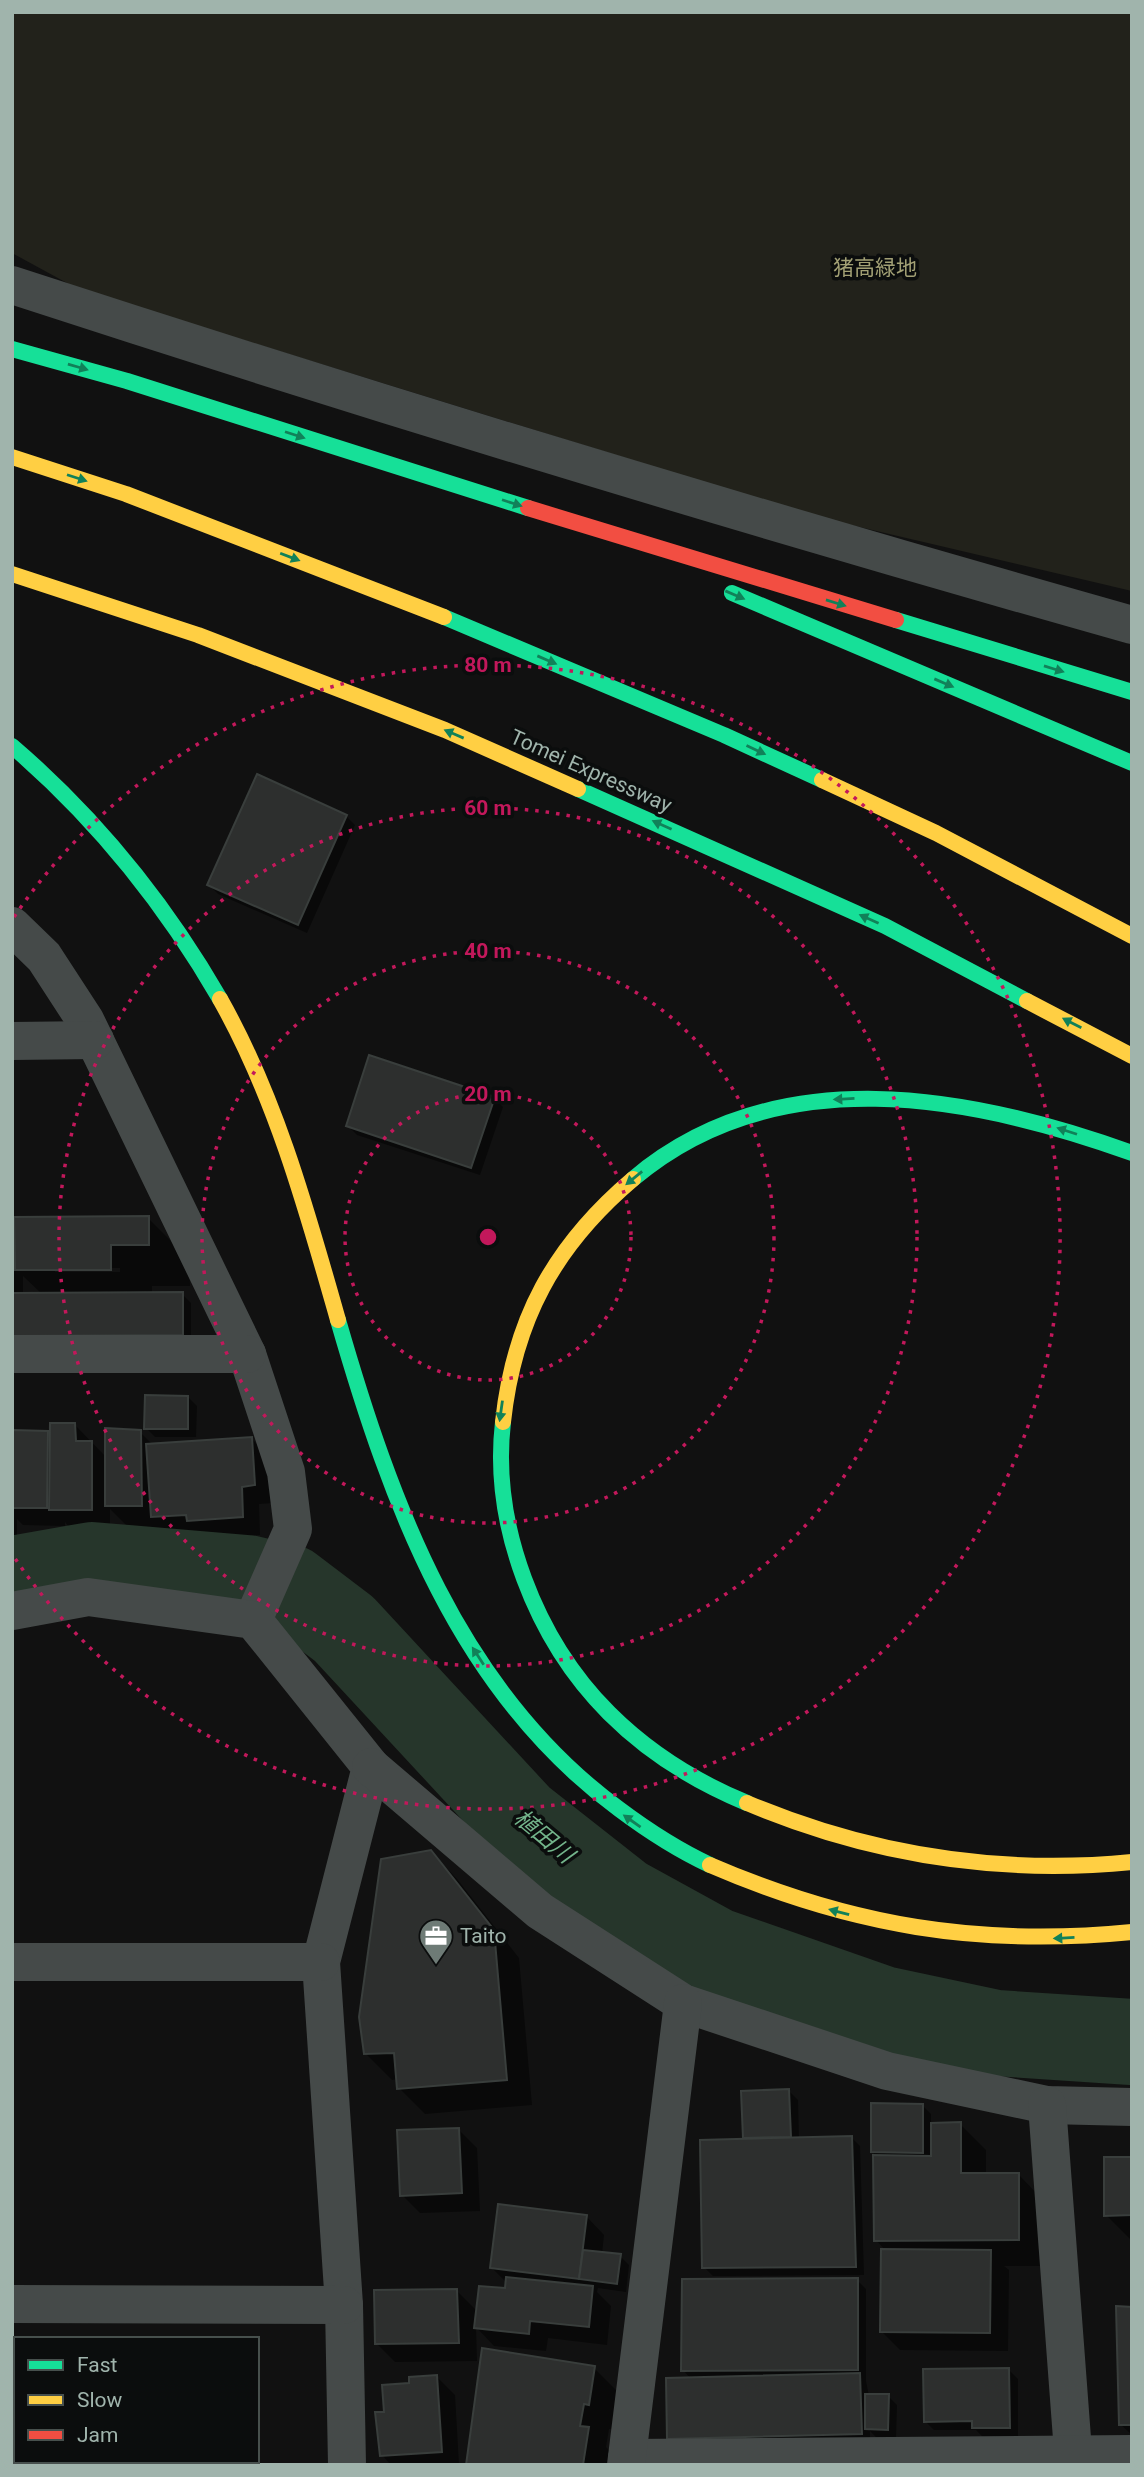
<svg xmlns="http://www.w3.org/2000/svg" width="1144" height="2477" font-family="Roboto,'Noto Sans JP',sans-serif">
<rect width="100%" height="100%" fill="#111"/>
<path fill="#22221b" d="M12 12H1132V591L813 516 78 289 12 253Z"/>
<g fill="#0007" fill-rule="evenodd">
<path d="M346 816 355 825 307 933 218 894 209 885Z"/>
<path d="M494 1098 503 1107 480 1175 357 1135 348 1126Z"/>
<path d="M148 1218 189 1259 190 1286H152V1294H182L191 1303V1344L12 1326V1237L16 1241ZM55 1268H120V1272H55ZM23 1276 42 1294H23Z"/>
<path d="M188 1397 197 1406 196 1437H155L146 1428Z"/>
<path d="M75 1425 107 1458 140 1432 153 1445 252 1439 270 1457 273 1503 259 1504 260 1535 207 1538 201 1533 171 1535 167 1531H132L110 1509V1527H69L65 1522V1526L23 1525 17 1519V1543L12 1544V1432L47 1433 52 1437Z"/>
<path d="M431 1852 457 1879 519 1958 532 2105 425 2114 399 2088 398 2079 392 2080 365 2053Z"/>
<path d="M789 2091 798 2100 799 2139 851 2137 860 2146 864 2275 713 2276 704 2267 744 2140 743 2093Z"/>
<path d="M922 2105 931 2114V2124H960L986 2150V2175L1018 2174 1044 2201V2266H1004L1009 2270 1008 2351 900 2350 881 2331 886 2251 876 2240 878 2157 872 2152Z"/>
<path d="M459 2130 477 2148 480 2211 420 2213 402 2195Z"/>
<path d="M1132 2159V2241L1106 2215Z"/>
<path d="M586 2216 604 2235 602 2254 620 2256 629 2265 626 2292 598 2288 597 2292 611 2306 607 2345 548 2338 546 2351 494 2346 476 2327 477 2361 395 2362 376 2343 457 2291 478 2312 506 2290 507 2283 492 2268Z"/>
<path d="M857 2280 866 2289V2381L869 2396H888L897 2405 896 2438 876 2437 870 2431V2442L678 2447 691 2379 683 2370Z"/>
<path d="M1132 2309V2433H1130L1121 2425Z"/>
<path d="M594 2368 620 2394 615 2430 609 2429 606 2447 614 2455 613 2465H468Z"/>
<path d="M1009 2370 1018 2379V2436L983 2437 976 2430H934L925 2421Z"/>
<path d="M437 2377 455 2395 459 2465H391L382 2455 411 2385Z"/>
</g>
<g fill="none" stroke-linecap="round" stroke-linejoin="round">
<path stroke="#26362b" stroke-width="86" d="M12 1579 92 1565 247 1578 290 1588 344 1629 520 1819 623 1900 714 1950 883 2009 996 2033 1132 2042"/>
</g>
<g fill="#2d2f2e" stroke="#393e3c" stroke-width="2">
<path d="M257 774 347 815 298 925 207 885Z"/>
<path d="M369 1055 495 1097 471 1168 346 1126Z"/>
<path d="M149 1216V1245H111V1270H15L14 1217Z"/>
<path d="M183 1292V1335L13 1336V1293Z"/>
<path d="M145 1395 188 1396V1429H144Z"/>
<path d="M50 1423H75L76 1441H92V1510H49Z"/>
<path d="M105 1428 141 1430 142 1506H105Z"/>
<path d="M12 1430 48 1431 47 1508H12Z"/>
<path d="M252 1437 255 1485 242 1487 243 1517 187 1521 186 1515 151 1517 146 1444Z"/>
<path d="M431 1850 494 1930 507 2080 397 2089 394 2053 364 2054 359 2017 381 1859Z"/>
<path d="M789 2089 791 2137 743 2138 741 2091Z"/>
<path d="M871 2103 923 2104V2153L871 2152Z"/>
<path d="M961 2122V2173H1019V2240L874 2241 873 2155 931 2156V2123Z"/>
<path d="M459 2128 462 2193 400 2196 397 2130Z"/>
<path d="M852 2136 856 2267 702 2268 700 2140Z"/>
<path d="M1104 2157H1132V2215L1104 2216Z"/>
<path d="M498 2204 587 2215 579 2279 490 2268Z"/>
<path d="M881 2249 991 2250 990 2333 880 2332Z"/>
<path d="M583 2250 621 2254 617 2284 579 2279Z"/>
<path d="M506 2277 593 2286 589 2327 530 2321 529 2334 474 2328 479 2286 505 2288Z"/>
<path d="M858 2278V2370L681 2371 682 2279Z"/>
<path d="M457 2289 459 2343 375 2344 374 2290Z"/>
<path d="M1116 2306 1132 2307V2425H1119Z"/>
<path d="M482 2348 595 2366 589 2405 584 2404 580 2426 589 2427 583 2465H466Z"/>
<path d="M1009 2368 1010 2428H972V2421L924 2422 923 2369Z"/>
<path d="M860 2373 862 2434 667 2439 666 2378Z"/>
<path d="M437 2375 442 2452 380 2456 375 2412H384L382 2385 409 2383V2377Z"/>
<path d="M865 2394H889L888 2430 865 2429Z"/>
</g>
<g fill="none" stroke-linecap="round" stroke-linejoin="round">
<g stroke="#454a49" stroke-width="38">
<path d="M12 285C383 406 756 519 1132 625"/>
<path d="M12 926 44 957 85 1020 247 1354 286 1472 293 1529 253 1620"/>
<path d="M12 1041 95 1040"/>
<path d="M12 1354H247"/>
<path d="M12 1611 88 1597 253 1620 371 1767 321 1962 344 2305 347 2465"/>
<path d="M371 1767 540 1911 683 2003 887 2071 1047 2105 1132 2107"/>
<path d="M12 1962H321"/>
<path d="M1047 2105 1074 2465"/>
<path d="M12 2304 344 2305"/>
<path d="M627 2458 1132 2454"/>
<path d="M626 2465 683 2003"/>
</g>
<g stroke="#16e098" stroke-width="16">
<path d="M12 349 127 381 528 508"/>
<path d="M732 593 1132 763"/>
<path d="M444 617 724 735 822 780"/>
<path d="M896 620 1132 692"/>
<path d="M12 746C97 819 164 902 220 999"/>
<path d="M578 789 885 926 1027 1001"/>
<path d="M633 1179C776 1058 971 1095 1132 1153"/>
<path d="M338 1320C391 1504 459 1692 619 1809 647 1830 678 1850 710 1865"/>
<path d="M503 1422C491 1525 536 1640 609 1713 648 1752 696 1782 747 1803"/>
</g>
<g stroke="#ffcf43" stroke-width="16">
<path d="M12 457 126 494 444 617"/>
<path d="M12 574 198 635 445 730 578 789"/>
<path d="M822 780 936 833 1132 936"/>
<path d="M220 999C276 1098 307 1211 338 1320"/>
<path d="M1027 1001 1132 1056"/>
<path d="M503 1422C514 1320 554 1246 633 1179"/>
<path d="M747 1803C870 1855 999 1875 1132 1862"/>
<path d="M710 1865C851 1926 979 1947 1132 1932"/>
</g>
<path stroke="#f24e42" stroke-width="16" d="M528 508 896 620"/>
</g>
<defs><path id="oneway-solid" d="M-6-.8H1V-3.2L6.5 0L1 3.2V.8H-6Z" transform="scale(1.75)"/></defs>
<g fill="#118159">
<use href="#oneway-solid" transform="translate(78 367) rotate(16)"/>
<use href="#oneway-solid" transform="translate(295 435) rotate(18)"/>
<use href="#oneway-solid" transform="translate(77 478) rotate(18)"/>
<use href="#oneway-solid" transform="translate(512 503) rotate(18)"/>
<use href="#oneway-solid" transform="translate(290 557) rotate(21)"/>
<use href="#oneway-solid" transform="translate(735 595) rotate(23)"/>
<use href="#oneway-solid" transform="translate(836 603) rotate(17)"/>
<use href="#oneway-solid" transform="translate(547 660) rotate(23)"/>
<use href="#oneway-solid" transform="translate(1054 669) rotate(17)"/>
<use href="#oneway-solid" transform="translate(944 683) rotate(23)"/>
<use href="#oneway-solid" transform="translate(454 734) rotate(-157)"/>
<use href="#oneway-solid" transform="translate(756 750) rotate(25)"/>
<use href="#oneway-solid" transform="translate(662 825) rotate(-156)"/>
<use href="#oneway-solid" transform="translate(869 919) rotate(-156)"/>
<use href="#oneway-solid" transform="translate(1072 1023) rotate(-153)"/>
<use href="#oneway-solid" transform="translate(844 1099) rotate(177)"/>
<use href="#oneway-solid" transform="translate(1067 1131) rotate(-162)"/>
<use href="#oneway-solid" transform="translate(634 1178) rotate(141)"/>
<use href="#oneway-solid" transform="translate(501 1411) rotate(98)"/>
<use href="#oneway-solid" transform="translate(478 1656) rotate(-123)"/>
<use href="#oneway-solid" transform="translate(632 1821) rotate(-145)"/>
<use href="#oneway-solid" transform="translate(839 1912) rotate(-165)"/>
<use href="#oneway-solid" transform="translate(1064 1938) rotate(177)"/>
</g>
<g fill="none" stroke="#c2185b" stroke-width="3.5" stroke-dasharray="3.5 7">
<circle cx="488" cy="1237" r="143"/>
<circle cx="488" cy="1237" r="286"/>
<circle cx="488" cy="1237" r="429"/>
<path d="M14 917A572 572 0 1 1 14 1557"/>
</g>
<defs>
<g id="office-pin" transform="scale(1.75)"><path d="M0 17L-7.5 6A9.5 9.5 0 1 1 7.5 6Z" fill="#6e7b76" stroke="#0b0d0d"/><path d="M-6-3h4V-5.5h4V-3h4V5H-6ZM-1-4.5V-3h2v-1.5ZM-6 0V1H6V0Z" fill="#fff"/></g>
</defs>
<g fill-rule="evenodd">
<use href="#office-pin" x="436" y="1936"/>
</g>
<g text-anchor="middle" stroke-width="7" stroke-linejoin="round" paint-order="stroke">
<g font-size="21" fill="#a2a075" stroke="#0b0d0d">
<text x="875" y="275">猪高緑地</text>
</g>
<g font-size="21" fill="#a0b4ac" stroke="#0b0d0d">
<text transform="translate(591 771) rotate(24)" y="7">Tomei Expressway</text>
</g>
<g font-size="21" fill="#a0b4ac" stroke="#0b0d0d" text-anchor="start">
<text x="460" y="1943">Taito</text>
</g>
<g font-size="23" font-style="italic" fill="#73b48b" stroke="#0b0d0d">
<text transform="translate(544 1836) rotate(40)" y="8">植田川</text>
</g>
</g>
<circle cx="488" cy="1237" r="10" fill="#c2185b" stroke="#0b0d0d" stroke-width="3.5"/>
<g font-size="21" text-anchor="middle" font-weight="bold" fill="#c2185b" stroke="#0b0d0d" stroke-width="7" stroke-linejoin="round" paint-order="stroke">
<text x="488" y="672">80 m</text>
<text x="488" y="815">60 m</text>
<text x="488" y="958">40 m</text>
<text x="488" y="1101">20 m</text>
</g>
<rect width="1144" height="2477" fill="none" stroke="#a0b4ac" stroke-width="28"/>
<rect x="14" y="2337" width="245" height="126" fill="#0b0d0d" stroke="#47504d" stroke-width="2"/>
<rect x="28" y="2360" width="35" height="10" fill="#16e098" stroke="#47504d" stroke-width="2"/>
<text x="77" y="2372" font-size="21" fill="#a0b4ac">Fast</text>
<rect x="28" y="2395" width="35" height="10" fill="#ffcf43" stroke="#47504d" stroke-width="2"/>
<text x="77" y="2407" font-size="21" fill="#a0b4ac">Slow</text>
<rect x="28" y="2430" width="35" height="10" fill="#f24e42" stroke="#47504d" stroke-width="2"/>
<text x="77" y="2442" font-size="21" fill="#a0b4ac">Jam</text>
</svg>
